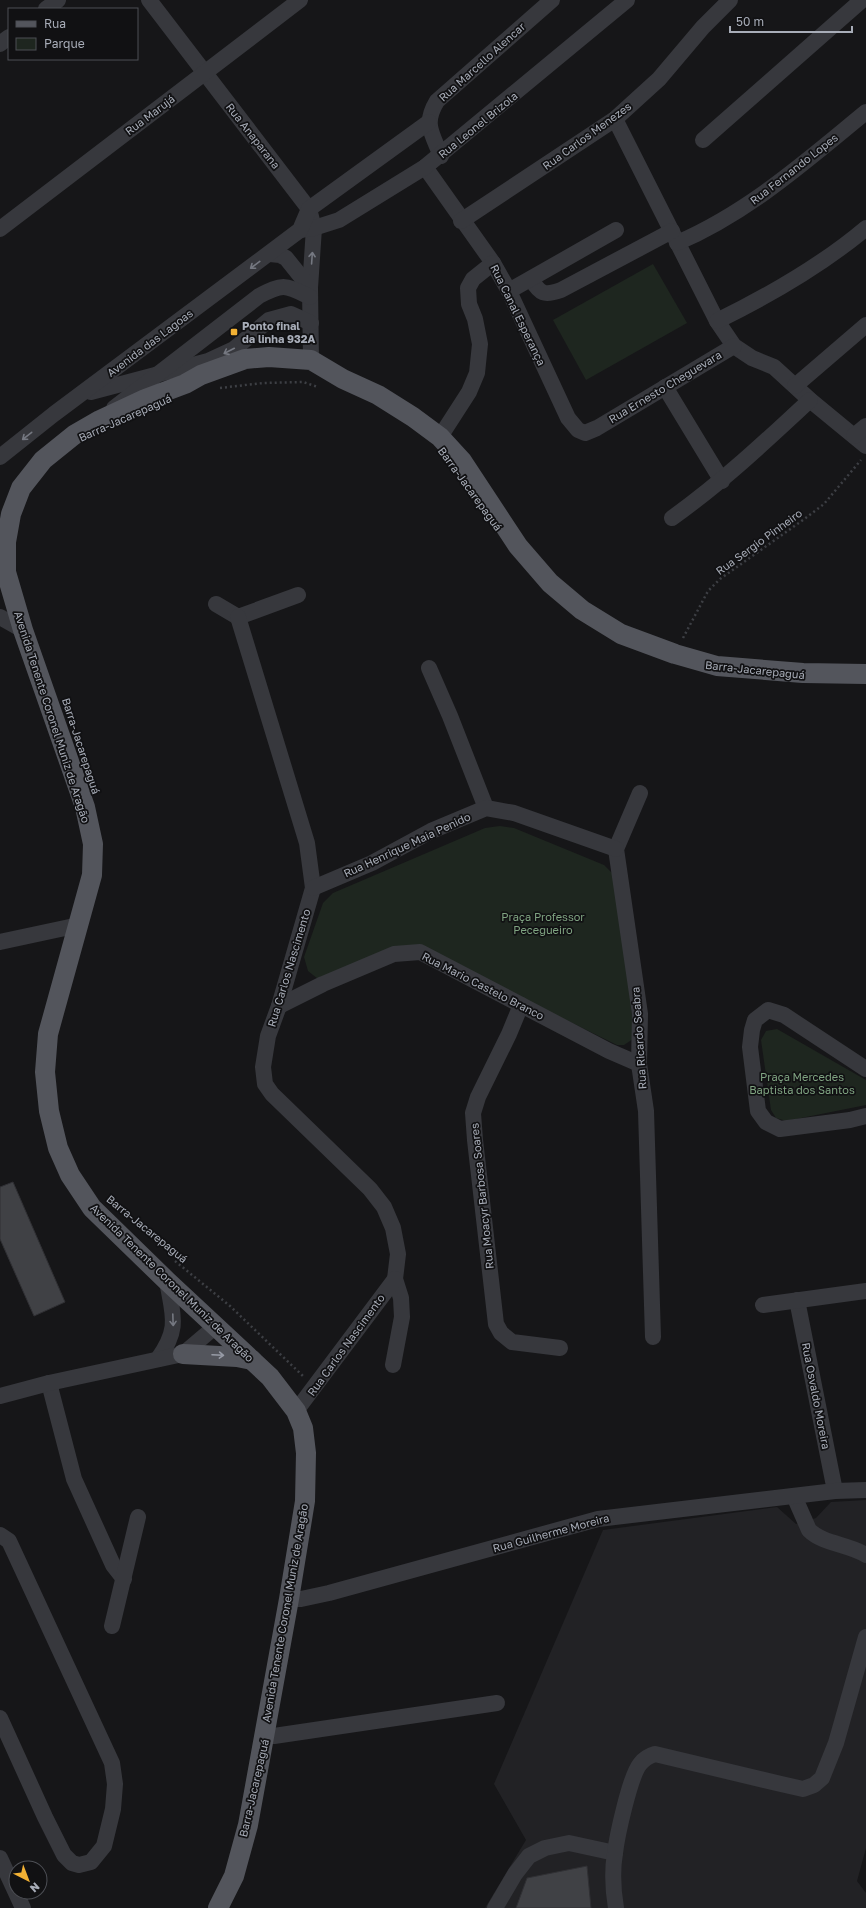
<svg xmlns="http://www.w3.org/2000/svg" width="866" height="1908" font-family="'Golos Text',sans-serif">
<rect width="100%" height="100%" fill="#161618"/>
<path fill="#222225" d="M866 1500V1848L857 1881 866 1893V1908H485L526 1840 494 1784 603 1530 777 1507 796 1524 816 1518 831 1502Z"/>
<g fill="#1e261f">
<path d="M653 264 687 323 586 380 553 320Z"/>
<path d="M500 826 514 828 604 865 613 874 617 884 634 1032 633 1039 624 1045H617L418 947 318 979 308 971 304 957 323 903 333 893 485 828Z"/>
<path d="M777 1029 866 1080V1105L786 1121 776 1118 771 1110 761 1040 766 1031Z"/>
</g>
<g fill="#404145" stroke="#303034">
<path d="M13 1182 65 1302 34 1316 0 1239V1187Z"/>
<path d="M587 1866 591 1908H516L527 1878Z"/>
</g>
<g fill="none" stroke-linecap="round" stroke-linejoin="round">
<g stroke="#3d3f44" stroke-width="2.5" stroke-dasharray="2 3" stroke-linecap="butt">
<path d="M220 388 263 383 303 382 318 387"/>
<path d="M683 638 708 591 720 579 803 520 824 504 861 460"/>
<path d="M175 1261 230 1306 304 1377"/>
</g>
<g stroke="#37383d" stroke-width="16">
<path d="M149 0 309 209 314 228 310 288"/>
<path d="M46 9 58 0"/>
<path d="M0 44 9 37"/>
<path d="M615 119 717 321 734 346 752 358 774 367 810 400 866 446"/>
<path d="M703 140 862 0"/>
<path d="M441 156C432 133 423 124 437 101L552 0"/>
<path d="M425 167 493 263 509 291 568 418 578 430 585 433 597 428 734 346"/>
<path d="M461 221 615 119 659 79 703 27 730 0"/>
<path d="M0 229 300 0"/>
<path d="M300 230 314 228 339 220 425 167 627 0"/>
<path d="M677 243C749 212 806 161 866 112"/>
<path d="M270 254 280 255 286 258 310 288 311 360"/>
<path d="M531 279C540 294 544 296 561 290L672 231"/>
<path d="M509 291 616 230"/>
<path d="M717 321C770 295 821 266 866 228"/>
<path d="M795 386 866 325"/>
<path d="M665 387 722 481"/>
<path d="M91 392 208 361 234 349 269 320 291 314 311 323"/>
<path d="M114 408 259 296C284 283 285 285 310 297"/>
<path d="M854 436 866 426"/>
<path d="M440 437 469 392 477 373 480 344 475 319 469 304 468 288 473 279 493 263"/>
<path d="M0 457 54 414 300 230 309 209 429 122"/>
<path d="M672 518C721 483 765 442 810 400"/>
<path d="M216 604 238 617 298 595"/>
<path d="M0 617 23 630"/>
<path d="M238 617 307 843 313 888 279 1006 268 1036 263 1067 265 1084 272 1094 370 1189 384 1207 393 1228 398 1254 395 1279 401 1298 402 1317 393 1365"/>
<path d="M429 668 450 716 486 808"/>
<path d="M640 793 616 849 640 1014 639 1064 646 1111 653 1337"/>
<path d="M313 888 372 863 431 831 486 808 514 813 616 849"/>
<path d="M0 942 79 925"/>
<path d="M521 1005 509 1034 478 1097 473 1113 475 1140 496 1324 501 1333 512 1342 560 1348"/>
<path d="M279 1006 323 984 394 954 420 952 609 1051 639 1064"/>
<path d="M866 1069 784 1015 768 1010 755 1020 752 1030 750 1047 758 1111 766 1122 780 1129 850 1120 866 1116"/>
<path d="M797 1300 835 1491"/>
<path d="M763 1305 866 1291"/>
<path d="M158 1359C180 1328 173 1316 167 1281"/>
<path d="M49 1383 74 1479 113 1565 124 1579"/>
<path d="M0 1396 49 1383 183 1354 216 1326"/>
<path d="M296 1411 395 1279"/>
<path d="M794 1496 809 1530C823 1544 848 1544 866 1555"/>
<path d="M0 1535 9 1541 112 1763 115 1784 113 1809 104 1846 91 1862 79 1865 72 1863 64 1855 45 1817 0 1718"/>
<path d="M289 1599H301L329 1593 598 1519 835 1491 866 1490"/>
<path d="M112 1626 138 1517"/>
<path d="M263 1735 274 1736 497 1703"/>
<path d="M0 1858 23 1908"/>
<path d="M495 1908 515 1874 529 1856 545 1848 569 1843 615 1853"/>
<path d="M616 1908C613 1890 612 1871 615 1853 617 1836 630 1776 640 1764 644 1759 648 1756 655 1754L781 1784 803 1789 814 1785 822 1778 836 1743 866 1637"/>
</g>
<g stroke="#53555c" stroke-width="20">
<path d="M183 1354 237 1357 252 1360"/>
<path d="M218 1908 234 1876 248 1825 289 1599 305 1501 306 1453 303 1428 296 1411 270 1377 167 1281 92 1208 70 1175 58 1148 49 1111 45 1072 48 1034 92 875 93 844 85 807 23 630 6 572V542L11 514 21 488 43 460 74 435 100 420 145 399 185 384 201 375 245 359 269 357 311 360 343 379 378 395 413 417 440 437 462 461 518 546 550 583 582 610 621 634 675 654 717 666 803 673 866 674"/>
</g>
</g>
<defs><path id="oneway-shaft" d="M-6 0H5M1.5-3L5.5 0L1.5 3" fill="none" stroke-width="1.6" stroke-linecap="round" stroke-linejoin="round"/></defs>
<g stroke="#757881">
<use href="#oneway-shaft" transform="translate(312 258) rotate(-86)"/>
<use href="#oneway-shaft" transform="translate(255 265) rotate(143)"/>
<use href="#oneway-shaft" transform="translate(229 351) rotate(153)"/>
<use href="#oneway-shaft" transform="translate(27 436) rotate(142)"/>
<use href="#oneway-shaft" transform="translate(173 1320) rotate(88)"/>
</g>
<use stroke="#979ba6" href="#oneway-shaft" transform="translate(218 1355) rotate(3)"/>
<rect fill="#f2b134" stroke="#111113" stroke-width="1.5" x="230" y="328" width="8" height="8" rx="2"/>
<g text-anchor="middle" stroke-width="3.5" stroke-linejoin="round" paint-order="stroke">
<g font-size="11" fill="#a8adb8" stroke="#111113">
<text transform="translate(482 62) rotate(-42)" y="4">Rua Marcello Alencar</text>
<text transform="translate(150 115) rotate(-37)" y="4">Rua Marujá</text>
<text transform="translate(478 125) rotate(-39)" y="4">Rua Leonel Brizola</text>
<text transform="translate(253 136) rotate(52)" y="4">Rua Anaparana</text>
<text transform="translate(587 136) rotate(-36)" y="4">Rua Carlos Menezes</text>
<text transform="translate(794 169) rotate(-38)" y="4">Rua Fernando Lopes</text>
<text transform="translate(518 315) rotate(64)" y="4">Rua Canal Esperança</text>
<text transform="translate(150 343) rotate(-37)" y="4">Avenida das Lagoas</text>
<text transform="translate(665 387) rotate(-31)" y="4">Rua Ernesto Cheguevara</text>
<text transform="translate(125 418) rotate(-24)" y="4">Barra-Jacarepaguá</text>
<text transform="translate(470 489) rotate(54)" y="4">Barra-Jacarepaguá</text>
<text transform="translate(759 542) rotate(-36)" y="4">Rua Sergio Pinheiro</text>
<text transform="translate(755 670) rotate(6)" y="4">Barra-Jacarepaguá</text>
<text transform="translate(52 717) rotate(72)" y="4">Avenida Tenente Coronel Muniz de Aragão</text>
<text transform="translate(81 746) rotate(72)" y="4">Barra-Jacarepaguá</text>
<text transform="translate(407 845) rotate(-25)" y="4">Rua Henrique Maia Penido</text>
<text transform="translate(289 968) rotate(-73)" y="4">Rua Carlos Nascimento</text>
<text transform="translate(483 986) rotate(27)" y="4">Rua Mario Castelo Branco</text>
<text transform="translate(639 1038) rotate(-94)" y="4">Rua Ricardo Seabra</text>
<text transform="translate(482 1196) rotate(-96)" y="4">Rua Moacyr Barbosa Soares</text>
<text transform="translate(147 1229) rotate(39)" y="4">Barra-Jacarepaguá</text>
<text transform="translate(172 1283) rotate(44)" y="4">Avenida Tenente Coronel Muniz de Aragão</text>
<text transform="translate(346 1345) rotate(-54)" y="4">Rua Carlos Nascimento</text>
<text transform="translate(816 1396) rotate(79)" y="4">Rua Osvaldo Moreira</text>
<text transform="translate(551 1533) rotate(-15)" y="4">Rua Guilherme Moreira</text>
<text transform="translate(285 1613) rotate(-80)" y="4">Avenida Tenente Coronel Muniz de Aragão</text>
<text transform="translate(254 1788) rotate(-77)" y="4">Barra-Jacarepaguá</text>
</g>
<g font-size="11" font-weight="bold" fill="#a8adb8" stroke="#111113" text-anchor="start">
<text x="242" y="330">Ponto final<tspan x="242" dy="13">da linha 932A</tspan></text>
</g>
<g font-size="11" fill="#7fa381" stroke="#111113">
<text x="543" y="921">Praça Professor<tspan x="543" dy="13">Pecegueiro</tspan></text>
<text x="802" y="1081">Praça Mercedes<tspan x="802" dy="13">Baptista dos Santos</tspan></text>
</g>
</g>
<rect x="8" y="8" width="130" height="52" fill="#111113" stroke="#4d4f55"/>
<rect x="16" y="21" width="20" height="6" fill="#53555c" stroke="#4d4f55"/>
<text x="44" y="28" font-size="12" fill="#a8adb8">Rua</text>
<rect x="16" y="38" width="20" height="12" fill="#1e261f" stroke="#4d4f55"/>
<text x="44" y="48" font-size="12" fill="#a8adb8">Parque</text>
<g transform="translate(28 1880) rotate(138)"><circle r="19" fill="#111113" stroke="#4d4f55"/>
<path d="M0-3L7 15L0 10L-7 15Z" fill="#f2b134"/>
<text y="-6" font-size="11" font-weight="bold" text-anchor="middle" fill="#a8adb8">N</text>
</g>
<path d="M730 26v6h122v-6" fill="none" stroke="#a8adb8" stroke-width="2"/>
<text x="736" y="26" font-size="12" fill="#a8adb8" stroke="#111113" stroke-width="3" paint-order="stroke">50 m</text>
</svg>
